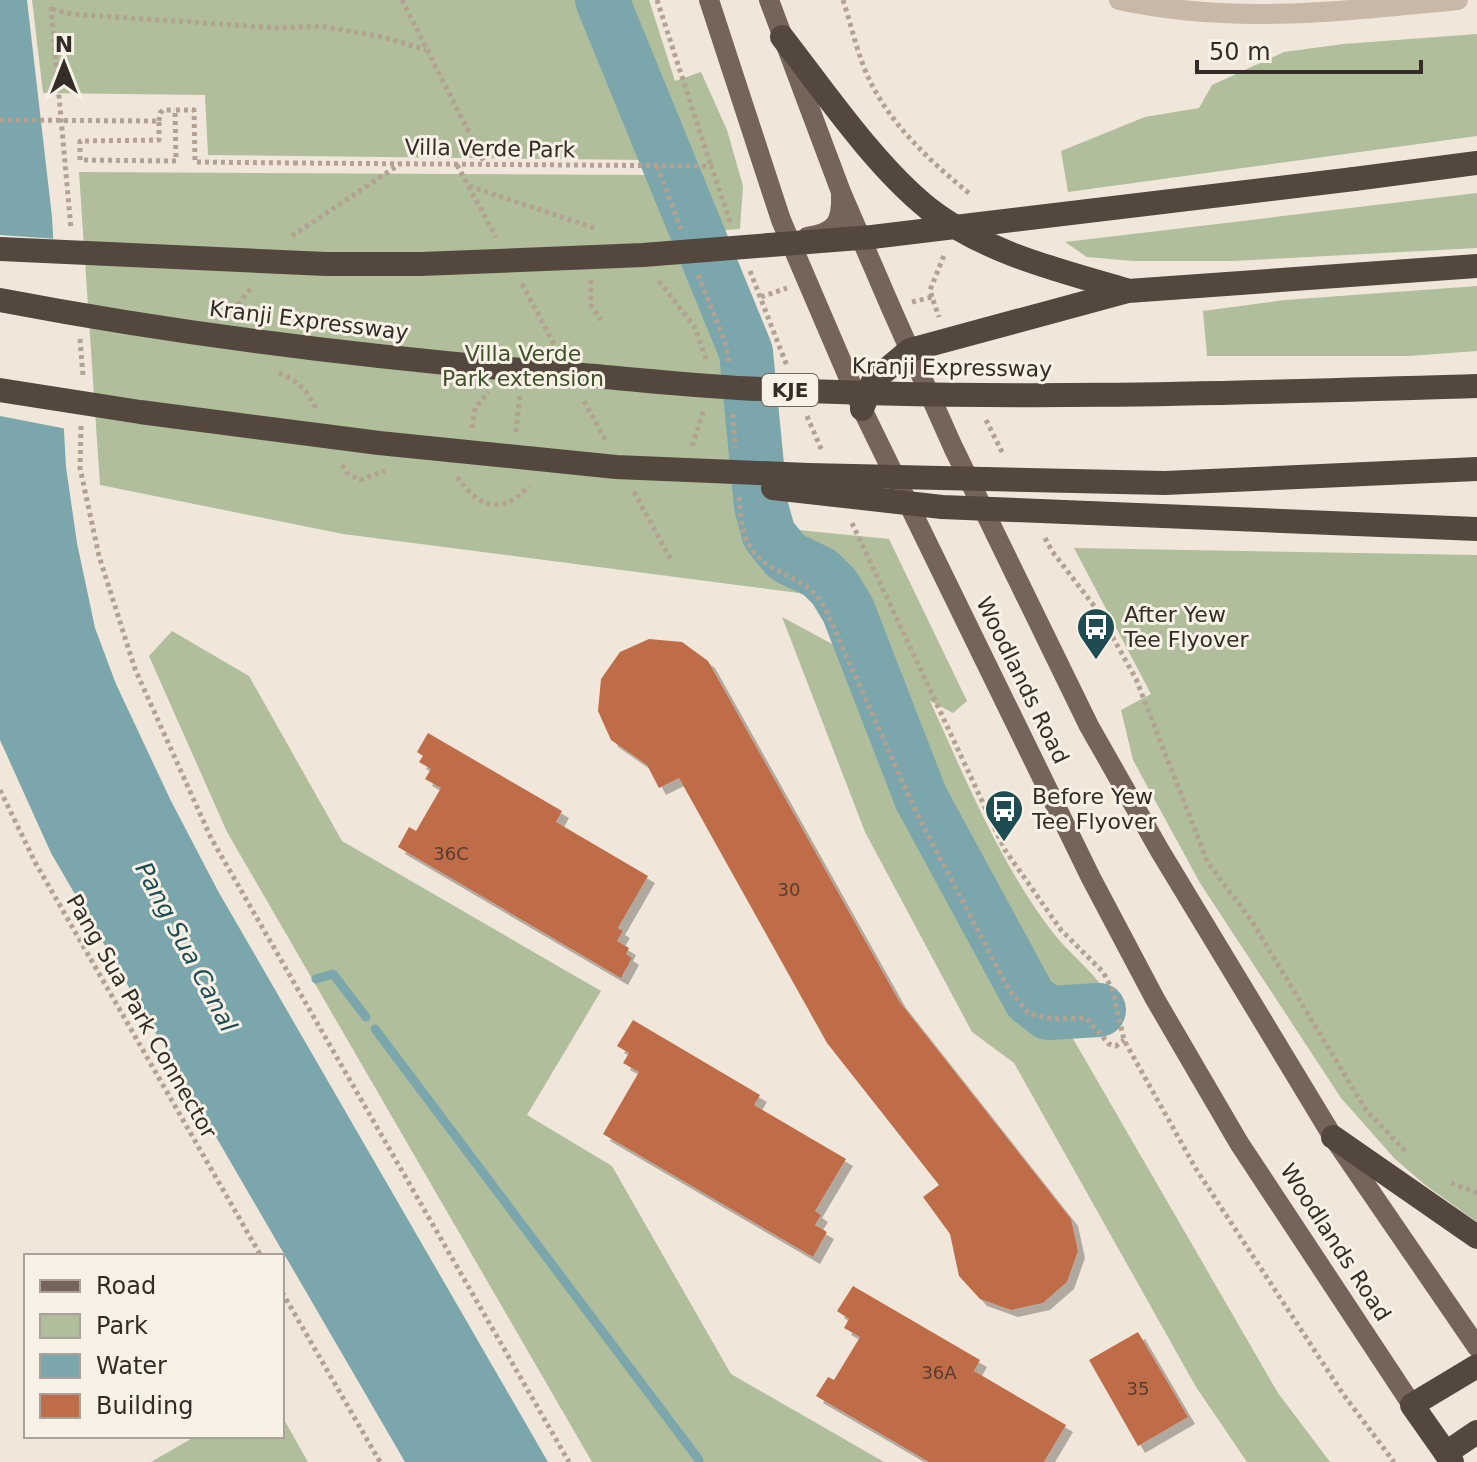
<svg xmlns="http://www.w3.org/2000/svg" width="1477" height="1462" font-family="'DejaVu Sans',sans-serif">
<defs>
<filter id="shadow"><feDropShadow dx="7" dy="7" stdDeviation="0" flood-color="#0004"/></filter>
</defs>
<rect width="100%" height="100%" fill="#f0e7da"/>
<g fill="#b0be9b">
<path d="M32 0H582L648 160 208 155 205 95 43 93Z"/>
<path d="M615 0H649L675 81 701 72 727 130 743 186 740 229 708 231Z"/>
<path d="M1477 34V136L1068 192 1061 151 1145 117 1199 108 1212 85 1284 52 1343 44Z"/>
<path d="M79 172 655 175 727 358 741 517 753 554 770 573 799 593 343 534 100 485Z"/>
<path d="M1477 193V248L1233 261H1133L1087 257 1065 242Z"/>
<path d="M1477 286V351L1409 356H1207L1203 311 1285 300Z"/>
<path d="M778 528 889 539 967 701 953 713 930 701C966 780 1000 864 1054 934 1063 946 1100 980 1103 988L1064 992 1043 990 1026 978 932 793 857 605 842 577 824 563 793 545Z"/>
<path d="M1074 548 1477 555V1222L1424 1184 1395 1159 1341 1098 1200 883 1133 760 1121 710 1151 694Z"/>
<path d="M782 617 834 645 908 817 1006 1001 1043 1030H1068L1278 1393 1330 1462H1247L1196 1387 1014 1063 972 1032 865 832Z"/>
<path d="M172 631 249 676 342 841 601 991 527 1115 612 1166 731 1374 884 1462H592L227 832 149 656Z"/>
<path d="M282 1416 308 1462H151L196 1436H282Z"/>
</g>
<path fill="#7ba6ab" d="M0 0H27L52 217 66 467 77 543 95 628 116 684 170 799 218 891 548 1462H405L51 853 0 740Z"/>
<path fill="#f0e7da" d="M0 235 57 239 67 429 0 416Z"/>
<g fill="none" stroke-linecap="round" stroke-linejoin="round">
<g stroke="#7ba6ab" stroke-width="9">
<path d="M316 979 333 974 366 1017"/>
<path d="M375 1029 699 1460"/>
</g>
<path stroke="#7ba6ab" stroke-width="54" d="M602 0 746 352 761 506 769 535 787 557 820 573 834 587 848 610 921 798 1030 999 1048 1013 1099 1010"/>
</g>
<g fill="#bf6d49" filter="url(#shadow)">
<path d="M649 639 682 642 708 661 899 1001 1071 1219 1078 1251 1067 1282 1043 1303 1011 1310 980 1299 959 1276 950 1234 923 1197 939 1185 827 1043 679 778 659 788 647 765 611 740 598 711 601 679 620 652Z"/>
<path d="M428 733 562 811 556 822 648 876 618 928 623 931 617 941 629 948 626 954 632 958 621 978 398 847 409 827 416 831 441 788 425 779 431 769 419 762 423 756 417 752Z"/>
<path d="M633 1020 760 1095 754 1105 846 1159 815 1211 821 1215 815 1225 827 1232 813 1257 603 1134 639 1072 623 1063 629 1053 617 1046Z"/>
<path d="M853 1286 980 1360 974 1371 1066 1425 1044 1462H929L816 1396 828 1377 834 1380 860 1337 844 1328 849 1319 837 1311Z"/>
<path d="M1138 1332 1188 1417 1138 1446 1089 1360Z"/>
</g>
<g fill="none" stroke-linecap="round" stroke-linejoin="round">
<g stroke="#b3a291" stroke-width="5" stroke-dasharray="4 4" stroke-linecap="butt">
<path d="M402 0 485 164"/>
<path d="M657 0 711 166"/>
<path d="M843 0C852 27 858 58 871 83 893 127 932 163 970 194"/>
<path d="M51 7 71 229"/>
<path d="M52 9 70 14 279 28 319 26 383 37 426 50"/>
<path d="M159 121 160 113 163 110H175"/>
<path d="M294 163 711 166 731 224"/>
<path d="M457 165 496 237"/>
<path d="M657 166 681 229"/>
<path d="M469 186 597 229"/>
<path d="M292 236 400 164"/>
<path d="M750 271 787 366"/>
<path d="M698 275 725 342 729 364"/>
<path d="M591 280V305L601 320"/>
<path d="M659 281 694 326 707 361"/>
<path d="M522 284 555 346"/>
<path d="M761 297 787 288"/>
<path d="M932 297 930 290 945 253"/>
<path d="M912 302 932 297 939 317"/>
<path d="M233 311 251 288"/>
<path d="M80 339 83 376"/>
<path d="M279 373C297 380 308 391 316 409"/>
<path d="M584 401 606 441"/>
<path d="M733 414 735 448"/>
<path d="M807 416 822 451"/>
<path d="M986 420 1003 454"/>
<path d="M81 426 80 468 99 556 135 669 211 838 569 1462"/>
<path d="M472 428 475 408 489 392"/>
<path d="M516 432 520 394"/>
<path d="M692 446 704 410"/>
<path d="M342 465 347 473 360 480 385 471"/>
<path d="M457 477C479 508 502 516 529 486"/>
<path d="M634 492 671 560"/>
<path d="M739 497C740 512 741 528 747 541 758 566 785 572 806 586 815 592 821 601 826 610L915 810 1009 990 1029 1014 1054 1019 1086 1018 1109 1044 1116 1046 1124 1040"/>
<path d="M852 523 1005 850 1061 930 1103 972 1112 989 1124 1040 1196 1169 1343 1394 1394 1462"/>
<path d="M1045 538 1052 551 1098 611 1136 679 1208 863 1251 920 1366 1110 1407 1153"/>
<path d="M0 790 35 862 261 1256"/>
<path d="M1451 1183 1477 1193"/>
<path d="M282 1292 380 1462"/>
</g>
<path stroke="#c7b8a7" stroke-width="20" d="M1119 0C1234 25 1343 11 1458 0"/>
<g stroke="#756459" stroke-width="20">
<path d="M709 0 781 220 862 409 1091 878 1155 999 1239 1143 1412 1405"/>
<path d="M769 0 841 192 891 308 953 447 1089 726 1160 851 1333 1137 1477 1347"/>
<path d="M807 237C836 233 842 222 841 195"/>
</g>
<g stroke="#54473e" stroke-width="24">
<path d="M782 37C824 91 875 166 929 209 986 253 1058 270 1126 290"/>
<path d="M1354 179 1477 163"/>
<path d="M862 409 873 381 910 350 1128 291 1477 266"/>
<path d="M1333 1137 1477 1237"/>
<path d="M1446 1453 1477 1432"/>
<path d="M1452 1462 1412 1405 1477 1366"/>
</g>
<path stroke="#b3a291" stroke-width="5" stroke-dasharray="4 4" stroke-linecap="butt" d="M0 120 159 121V140L80 141V160L176 161 175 110H194L195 162 294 163"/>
<g stroke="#54473e" stroke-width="24">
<path d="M0 249 326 264H421L643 255 872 237 1354 179"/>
<path d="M0 300C193 337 388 360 583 375 643 380 702 387 762 389 1000 401 1239 393 1477 386"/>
<path d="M0 390 140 412 379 443 616 467 808 475 1165 483 1477 469"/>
<path d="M773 488 942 507 1477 529"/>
</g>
</g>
<defs>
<g id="bus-pin" transform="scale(2)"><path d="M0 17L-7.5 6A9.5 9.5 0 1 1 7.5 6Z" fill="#1f4c53" stroke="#f8f1e6"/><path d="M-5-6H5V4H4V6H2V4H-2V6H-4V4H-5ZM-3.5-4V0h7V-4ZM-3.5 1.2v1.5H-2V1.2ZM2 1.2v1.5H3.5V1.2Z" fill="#fff"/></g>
</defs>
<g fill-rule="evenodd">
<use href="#bus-pin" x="1096" y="627"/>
<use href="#bus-pin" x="1004" y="809"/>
</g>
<g text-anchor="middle" stroke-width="6" stroke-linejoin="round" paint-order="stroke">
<g font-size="18" fill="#573c30">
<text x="451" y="860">36C</text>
<text x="789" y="896">30</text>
<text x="939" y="1379">36A</text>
<text x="1138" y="1395">35</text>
</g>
<rect fill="#f8f1e6" stroke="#6f6760" stroke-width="2" x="762" y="374" width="56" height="32" rx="6"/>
<g font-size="20" font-weight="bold" fill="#342c27">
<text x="790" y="397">KJE</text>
</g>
<g font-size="22" fill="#342c27" stroke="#f8f1e6">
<text transform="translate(490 148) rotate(1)" y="8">Villa Verde Park</text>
<text transform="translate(309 320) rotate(7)" y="8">Kranji Expressway</text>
<text transform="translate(952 367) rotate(1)" y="8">Kranji Expressway</text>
<text transform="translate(1023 680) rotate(64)" y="8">Woodlands Road</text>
<text transform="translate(142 1016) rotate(60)" y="8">Pang Sua Park Connector</text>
<text transform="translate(1336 1242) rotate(57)" y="8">Woodlands Road</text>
</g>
<g font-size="22" fill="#41512c" stroke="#f8f1e6">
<text x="523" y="361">Villa Verde<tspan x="523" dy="25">Park extension</tspan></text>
</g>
<g font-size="22" fill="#342c27" stroke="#f8f1e6" text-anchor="start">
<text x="1124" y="622">After Yew<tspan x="1124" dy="25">Tee Flyover</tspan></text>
<text x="1032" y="804">Before Yew<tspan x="1032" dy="25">Tee Flyover</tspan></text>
</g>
<g font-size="24" font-style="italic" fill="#1f4c53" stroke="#f8f1e6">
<text transform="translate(186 947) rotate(62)" y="8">Pang Sua Canal</text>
</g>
</g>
<rect x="24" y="1254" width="260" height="184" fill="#f8f1e6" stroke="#aaa29a" stroke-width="2"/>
<rect x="40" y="1280" width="40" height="12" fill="#756459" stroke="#aaa29a" stroke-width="2"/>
<text x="96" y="1294" font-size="24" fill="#342c27">Road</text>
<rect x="40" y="1314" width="40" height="24" fill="#b0be9b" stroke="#aaa29a" stroke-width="2"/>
<text x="96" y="1334" font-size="24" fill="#342c27">Park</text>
<rect x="40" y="1354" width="40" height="24" fill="#7ba6ab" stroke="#aaa29a" stroke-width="2"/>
<text x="96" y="1374" font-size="24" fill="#342c27">Water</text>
<rect x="40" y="1394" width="40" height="24" fill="#bf6d49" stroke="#aaa29a" stroke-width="2"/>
<text x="96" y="1414" font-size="24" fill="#342c27">Building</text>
<g transform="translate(64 64)" stroke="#f8f1e6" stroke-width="6" paint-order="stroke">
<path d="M0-6L14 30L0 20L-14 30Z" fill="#342c27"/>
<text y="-12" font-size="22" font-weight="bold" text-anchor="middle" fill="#342c27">N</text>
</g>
<path d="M1197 60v12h224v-12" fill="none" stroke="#342c27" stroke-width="4"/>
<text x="1209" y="60" font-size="24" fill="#342c27" stroke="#f8f1e6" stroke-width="6" paint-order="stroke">50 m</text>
</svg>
